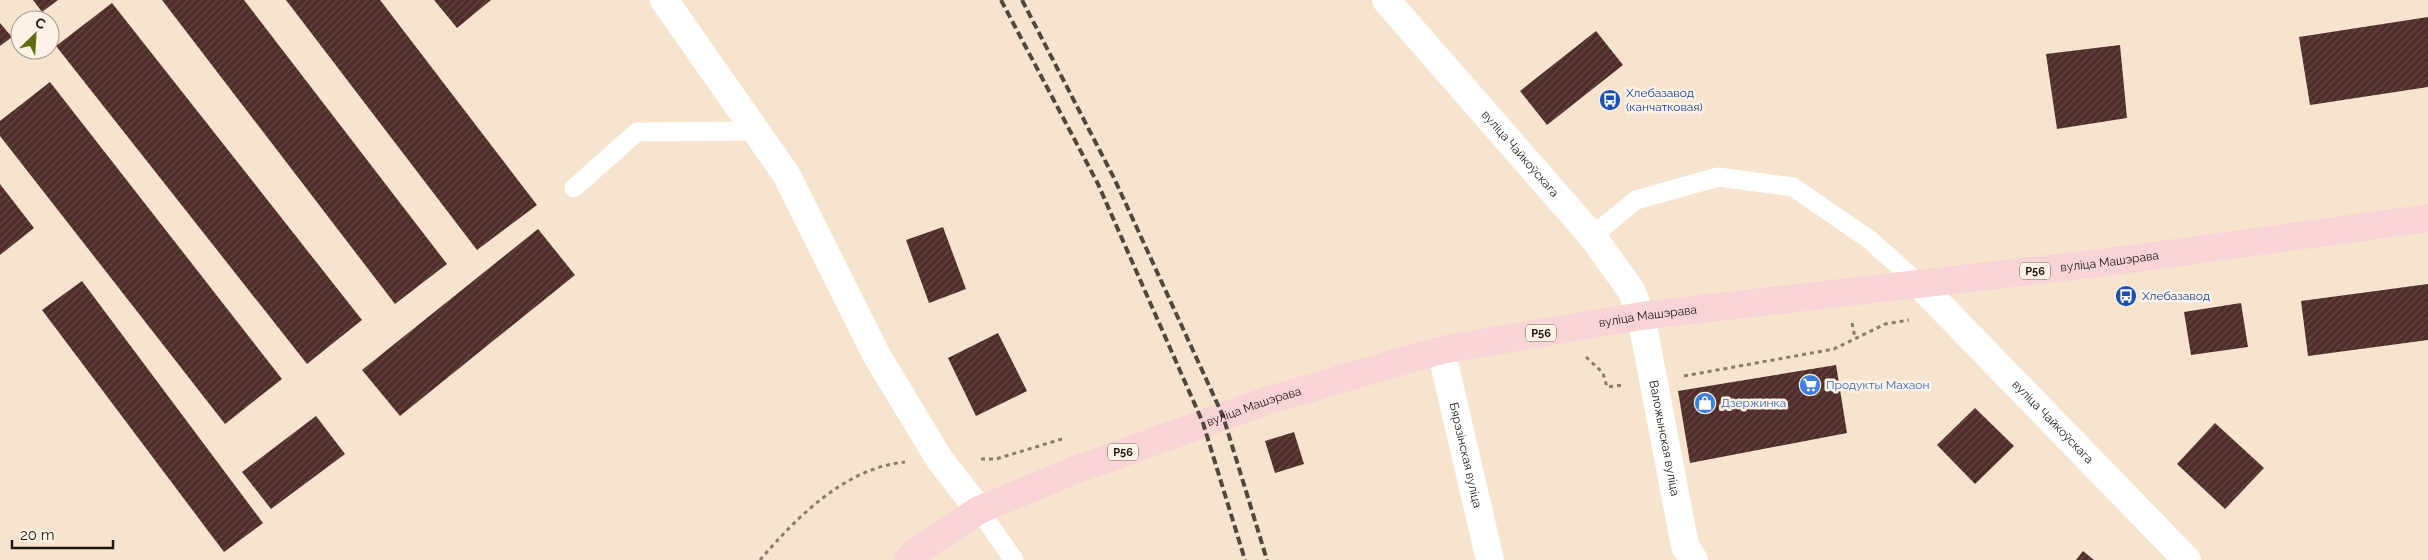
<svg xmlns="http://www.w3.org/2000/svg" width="2428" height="560" font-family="Raleway,sans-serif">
<defs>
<pattern id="building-hatch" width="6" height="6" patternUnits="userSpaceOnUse" patternTransform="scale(1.25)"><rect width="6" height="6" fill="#4f2d28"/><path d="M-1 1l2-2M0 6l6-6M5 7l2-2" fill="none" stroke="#654945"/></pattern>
</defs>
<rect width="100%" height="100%" fill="#f6e4ce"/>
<g fill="url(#building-hatch)">
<path d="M33 0H58L42 12Z"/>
<path d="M162 0H244L447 264 395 304Z"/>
<path d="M286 0H380L537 205 477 250Z"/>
<path d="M434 0H491L457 28Z"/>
<path d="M112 3 362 320 307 364 56 46Z"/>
<path d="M2428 17V87L2310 105 2299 37Z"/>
<path d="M0 23 12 37 0 46Z"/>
<path d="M1596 31 1623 65 1547 125 1520 91Z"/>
<path d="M2120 45 2127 118 2057 129 2046 54Z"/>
<path d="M50 82 282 379 225 424 0 136V121Z"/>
<path d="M0 184 34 228 0 255Z"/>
<path d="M943 227 966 289 929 303 906 240Z"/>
<path d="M538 229 575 275 400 416 362 370Z"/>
<path d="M82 281 263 523 224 552 42 310Z"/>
<path d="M2428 284V340L2308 356 2301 301Z"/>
<path d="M2241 303 2248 347 2191 355 2184 312Z"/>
<path d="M998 333 1027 391 976 416 948 358Z"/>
<path d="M1836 365 1847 433 1690 463 1678 391Z"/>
<path d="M1975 408 2014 446 1975 484 1937 445Z"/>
<path d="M316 416 345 454 271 509 242 472Z"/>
<path d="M2215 423 2264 468 2225 509 2177 464Z"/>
<path d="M1294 432 1304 464 1275 473 1265 441Z"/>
<path d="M2083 551 2094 560H2076Z"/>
</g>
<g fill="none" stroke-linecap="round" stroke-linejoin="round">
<g stroke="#897d6e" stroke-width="3" stroke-dasharray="4 4" stroke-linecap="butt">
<path d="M1852 323 1855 338"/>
<path d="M1586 357 1603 373 1607 387 1623 385"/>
<path d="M1684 376 1834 349 1885 324 1909 320"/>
<path d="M981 459H996L1062 439"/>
<path d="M760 560C797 517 845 468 905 462"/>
</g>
<g stroke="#fff" stroke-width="19">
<path d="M574 188 637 132 756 131"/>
<path d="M1592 236 1636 200 1718 177 1793 187 1870 240 1919 284"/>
<path d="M979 510 1014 560"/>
</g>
<g stroke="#fff" stroke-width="28">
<path d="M664 0 786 174 877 356 940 460 979 510"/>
<path id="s1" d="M1386 0 1592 236 1631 290 1641 316 1685 546 1694 560"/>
<path id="s2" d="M1919 284 2187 560"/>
<path id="s3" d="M1441 350 1490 560"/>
</g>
<path stroke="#f8d4d7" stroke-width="28" id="s4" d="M908 560 918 550 979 510 1073 471 1269 400 1441 350 1641 316 2109 262 2428 218"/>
<g stroke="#51483c" stroke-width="4" stroke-dasharray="8 4" stroke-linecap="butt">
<path d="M1001 0 1098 184 1203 423 1245 560"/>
<path d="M1022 0 1114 178 1223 416 1267 560"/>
</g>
</g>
<defs>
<g id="bus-disc" transform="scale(1.125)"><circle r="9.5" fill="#1a4fb4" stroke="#fdf2e5"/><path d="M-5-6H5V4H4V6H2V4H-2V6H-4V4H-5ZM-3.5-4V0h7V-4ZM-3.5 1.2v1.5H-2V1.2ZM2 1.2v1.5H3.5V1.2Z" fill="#fff"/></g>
<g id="supermarket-disc" transform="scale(1.125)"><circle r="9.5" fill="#3f7fe0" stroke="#fdf2e5"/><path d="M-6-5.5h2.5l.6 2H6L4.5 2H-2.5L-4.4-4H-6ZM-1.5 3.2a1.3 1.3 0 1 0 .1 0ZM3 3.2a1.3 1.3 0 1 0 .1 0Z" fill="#fff"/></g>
<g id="shop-disc" transform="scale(1.125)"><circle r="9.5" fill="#3f7fe0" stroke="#fdf2e5"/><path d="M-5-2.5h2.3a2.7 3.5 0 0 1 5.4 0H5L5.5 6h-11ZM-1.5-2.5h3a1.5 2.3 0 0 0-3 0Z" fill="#fff"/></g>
</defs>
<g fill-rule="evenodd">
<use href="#bus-disc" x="1610" y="100"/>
<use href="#bus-disc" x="2126" y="296"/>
<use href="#supermarket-disc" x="1810" y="385"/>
<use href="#shop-disc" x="1705" y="403"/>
</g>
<g text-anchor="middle" stroke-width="5" stroke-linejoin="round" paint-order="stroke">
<g fill="#fdf2e5" stroke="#60594f" stroke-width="1">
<rect x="2020" y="262.5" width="30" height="17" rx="4"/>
<rect x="1526" y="324.5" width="30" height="17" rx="4"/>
<rect x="1108" y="443.5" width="30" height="17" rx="4"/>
</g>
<g font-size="11" font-weight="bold" fill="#1d170f">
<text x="2035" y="275">Р56</text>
<text x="1541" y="337">Р56</text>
<text x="1123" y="456">Р56</text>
</g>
<g font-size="12" fill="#164399" stroke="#fdf2e5" text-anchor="start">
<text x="1626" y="97">Хлебазавод<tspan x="1626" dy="14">(канчатковая)</tspan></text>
<text x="2142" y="300">Хлебазавод</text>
</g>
<g font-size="12" fill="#1d170f" stroke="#fdf2e5">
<text dy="4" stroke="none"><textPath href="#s1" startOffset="204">вуліца Чайкоўскага</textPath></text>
<text dy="4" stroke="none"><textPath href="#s4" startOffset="1251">вуліца Машэрава</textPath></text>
<text dy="4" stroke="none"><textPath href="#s4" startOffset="786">вуліца Машэрава</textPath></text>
<text dy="4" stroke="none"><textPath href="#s4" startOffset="381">вуліца Машэрава</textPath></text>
<text dy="4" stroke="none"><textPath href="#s2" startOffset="192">вуліца Чайкоўскага</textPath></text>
<text dy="4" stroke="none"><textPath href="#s1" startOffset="532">Валожынская вуліца</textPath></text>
<text dy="4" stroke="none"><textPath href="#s3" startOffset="108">Бярэзінская вуліца</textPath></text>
</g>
<g font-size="12" fill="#366cbe" stroke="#fdf2e5" text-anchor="start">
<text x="1826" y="389">Продукты Махаон</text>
<text x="1721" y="407">Дзержинка</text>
</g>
</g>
<g transform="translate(35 35) rotate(25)"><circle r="24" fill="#fdf2e5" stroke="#a39a8f"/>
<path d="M0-4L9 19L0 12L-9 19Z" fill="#616b11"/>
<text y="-8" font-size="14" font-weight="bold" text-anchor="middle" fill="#1d170f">С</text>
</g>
<path d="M12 540v8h101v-8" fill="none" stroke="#1d170f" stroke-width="2.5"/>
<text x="20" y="540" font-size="15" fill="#1d170f" stroke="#fdf2e5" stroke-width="4" paint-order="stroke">20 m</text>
</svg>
